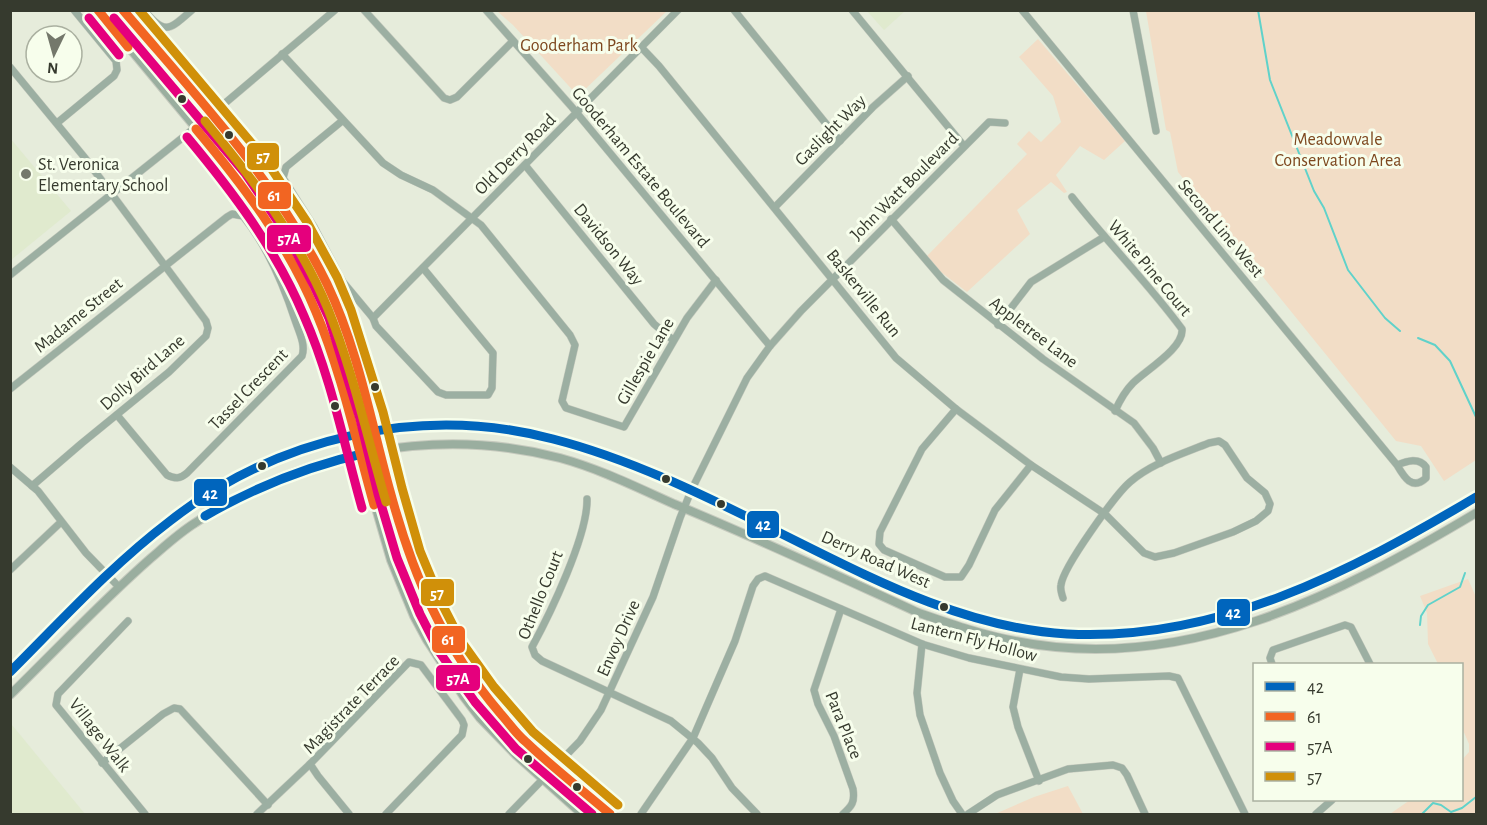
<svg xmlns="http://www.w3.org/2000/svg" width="1487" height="825" font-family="'Alegreya Sans',sans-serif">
<rect width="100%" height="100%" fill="#e6ecdb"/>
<g fill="#e0eace">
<path d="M867 11H905L884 30Z"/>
<path d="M10 138 71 211 11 260H10Z"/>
<path d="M11 724 17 731 85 814H11Z"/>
</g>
<g fill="#f2ddc6">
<path d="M497 11H667L578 96 513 25Z"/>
<path d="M1146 11H1476V460L1444 481 1421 446 1396 441 1178 172 1170 132 1166 130Z"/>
<path d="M1038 39 1125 141 1104 160 1080 146 1056 175 1067 192 1064 193 1051 182 1017 210 1030 234 967 292 941 272 926 257 1027 154 1017 144 1029 131 1041 142 1061 122 1053 96 1019 57Z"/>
<path d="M1468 579 1476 597V814H1390L1410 800H1462V760L1469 752V744L1462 728V664H1438L1428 644 1427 613 1420 596Z"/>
<path d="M1068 786 1083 814H995L1034 797Z"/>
</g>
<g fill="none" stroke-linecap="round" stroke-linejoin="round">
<g stroke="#60d2ca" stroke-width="2">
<path d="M1258 10 1270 80 1314 191 1324 208 1348 270 1385 318 1400 331"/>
<path d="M1418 338 1435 345 1450 361 1476 417"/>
<path d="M1420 625 1421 616 1428 605 1460 587 1465 573"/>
<path d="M1422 814 1433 803 1441 805 1451 812 1462 808 1476 797"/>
</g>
<g stroke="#c6cabe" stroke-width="8">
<g id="minor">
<path d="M144 10C165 36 169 30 192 10"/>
<path d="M364 10 444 98 450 100 457 97 513 41"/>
<path d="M486 10 571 106 770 346"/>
<path d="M734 10 840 141"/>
<path d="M852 10 964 146"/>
<path d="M1022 10 1397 465C1404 477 1412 491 1426 478V467C1419 457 1407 461 1397 465"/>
<path d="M1133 10 1156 131"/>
<path d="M641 47 659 66 896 358 956 409 1031 465 1105 514 1144 553 1155 557 1174 553 1233 532 1256 521 1268 511 1270 504 1265 493 1247 478 1225 445 1219 441 1209 443C1182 454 1152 463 1130 482 1116 494 1063 567 1061 585 1060 589 1062 595 1063 598"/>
<path d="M282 54 383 163 401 175 433 190 481 225 570 335 575 345 562 401 566 408 624 427 687 318 716 280"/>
<path d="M10 67 85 158 206 321 208 328 206 336 169 372 82 443 32 486"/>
<path d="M342 121 286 167 283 178 314 227 343 282 373 318 376 326 438 392 446 395H488L492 388 493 353 423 268"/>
<path d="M57 123 114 76 117 70 116 61 74 10"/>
<path d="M525 165 654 324 673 340"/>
<path d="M1072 197C1107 242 1148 283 1182 329 1184 348 1146 370 1133 383 1125 391 1120 400 1115 411"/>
<path d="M775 207 873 107 908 76"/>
<path d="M891 219 943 280 1043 359 1134 423 1153 448 1161 463"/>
<path d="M10 275 211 115 335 10"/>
<path d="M373 318 678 10"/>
<path d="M998 325 1031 282 1104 237"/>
<path d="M10 389 227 217 232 214 243 216C268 247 283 283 295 320 299 332 306 345 302 356L187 473C180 479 175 479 167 475L117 415"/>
<path d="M956 409 922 449 880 532 879 544 884 550 945 577H961L969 565 995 510 1031 465"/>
<path d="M10 467 38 491 86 553 119 587"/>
<path d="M587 499C588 535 550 614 532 647L535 655 542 661 671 721 698 743 712 758 732 788 757 814"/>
<path d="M10 570 61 522"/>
<path d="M841 609 814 690 818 704 834 736 853 789C855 802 852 806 843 814"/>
<path d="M128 621 58 694 56 705 145 814"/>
<path d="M922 644 917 693 920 715 940 773 953 801 962 814"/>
<path d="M1272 664 1270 658 1273 650 1345 625 1351 627 1370 664"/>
<path d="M1020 669 1013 707 1018 727 1039 781"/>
<path d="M102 763 163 714 174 708 180 709 268 805"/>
<path d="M310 764 318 776 349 814"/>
<path d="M257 814 310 764 409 662 421 665 462 720 464 725 462 735 386 814"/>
<path d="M509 814 580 741 601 710 653 597 680 518 691 491 747 378 770 346 801 311 989 122 1005 123"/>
<path d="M641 814 693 738 735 641 753 586 758 579 765 576 922 644 969 658 1061 677 1089 679 1169 676 1178 678 1245 814"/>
<path d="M968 814 997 795 1068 769 1113 765 1122 768 1127 775 1145 814"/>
<path d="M1316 814 1332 800"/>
</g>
</g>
<g stroke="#c6cabe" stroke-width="10">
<g id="major">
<path d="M98 10 235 175 278 237 315 310 329 346 391 560 414 616 427 640 464 697 480 718 516 755 582 814"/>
<path d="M123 10 255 166 297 229 326 283 340 314 372 416 390 491 409 555 431 609 451 647 484 694 524 741 610 814"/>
<path d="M10 672C62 621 112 566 169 521 227 476 287 448 359 434 397 427 435 422 473 425 578 432 684 487 778 532 869 577 964 628 1067 634 1221 643 1349 574 1476 497"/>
<path d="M10 695C57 649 102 601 151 558 165 546 179 533 195 523 300 452 437 426 560 458 600 469 636 487 674 504 757 538 838 576 919 613 951 624 982 635 1015 641 1183 675 1337 596 1476 513"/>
</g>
</g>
<use href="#minor" stroke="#9cafa2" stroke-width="7"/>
<use href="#major" stroke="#9aae9f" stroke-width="8"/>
<g stroke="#f7feec" stroke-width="14">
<g id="bus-1">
<path d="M205 516C257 486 311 465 370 452"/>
<path d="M10 672C62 620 112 565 170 521 277 437 421 404 553 439 631 459 705 496 778 532 869 577 963 628 1067 634 1217 642 1350 572 1476 497"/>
</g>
</g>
<g stroke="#f7feec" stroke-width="14">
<g id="bus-2">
<path d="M98 10 128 47"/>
<path d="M123 10C197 97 277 181 327 284 358 349 371 422 390 491 413 576 443 646 500 713 509 723 516 734 526 742 552 767 582 790 610 814"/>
<path d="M196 129C243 185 288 244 316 312 342 374 356 441 374 505"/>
</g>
</g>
<g stroke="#f7feec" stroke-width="14">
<g id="bus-3">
<path d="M89 18 119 55"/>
<path d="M114 18 245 173 287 235 315 288 329 318 360 419 378 494 397 558 420 614 440 653 475 702 516 749 592 814"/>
<path d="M187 137C233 192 276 249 304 316 331 377 344 444 362 508"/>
</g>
</g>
<g stroke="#f7feec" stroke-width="14">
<g id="bus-4">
<path d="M139 10 265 159 307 222 337 277 351 310 383 412 402 488 420 551 442 604 461 641 494 687 533 732 618 805"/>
<path d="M205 121C253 179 299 239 328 309 353 371 367 437 386 502"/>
</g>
</g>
<use href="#bus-1" stroke="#0065bd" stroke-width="9"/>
<use href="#bus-2" stroke="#f26522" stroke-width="9"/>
<use href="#bus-3" stroke="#e5007d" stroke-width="9"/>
<use href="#bus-4" stroke="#d09009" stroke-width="9"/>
</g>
<g fill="#363a2e" stroke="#f7feec" stroke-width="2">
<circle cx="182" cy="99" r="5"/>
<circle cx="229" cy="135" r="5"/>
<circle cx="375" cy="387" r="5"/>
<circle cx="335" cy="406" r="5"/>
<circle cx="262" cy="466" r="5"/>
<circle cx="666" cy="479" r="5"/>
<circle cx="721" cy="504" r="5"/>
<circle cx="944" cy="607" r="5"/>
<circle cx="528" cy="759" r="5"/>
<circle cx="577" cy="787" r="5"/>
</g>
<circle fill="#74786b" stroke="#f7feec" stroke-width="2" cx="26" cy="174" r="6"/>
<g text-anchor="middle" stroke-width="6" stroke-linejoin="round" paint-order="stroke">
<g font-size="18" fill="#7d471e" stroke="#f7feec">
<text x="579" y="51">Gooderham Park</text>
<text x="1338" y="145">Meadowvale<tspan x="1338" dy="21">Conservation Area</tspan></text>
</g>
<g font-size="18" fill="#363a2e" stroke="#f7feec">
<text transform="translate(830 130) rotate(-45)" y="6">Gaslight Way</text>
<text transform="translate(515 154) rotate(-45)" y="6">Old Derry Road</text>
<text transform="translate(641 167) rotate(50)" y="6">Gooderham Estate Boulevard</text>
<text transform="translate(904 186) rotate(-45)" y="6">John Watt Boulevard</text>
<text transform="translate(1221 228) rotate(50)" y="6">Second Line West</text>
<text transform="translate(609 244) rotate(51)" y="6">Davidson Way</text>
<text transform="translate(1150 268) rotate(50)" y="6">White Pine Court</text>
<text transform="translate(864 293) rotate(51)" y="6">Baskerville Run</text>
<text transform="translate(78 315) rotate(-39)" y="6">Madame Street</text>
<text transform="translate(1034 332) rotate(37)" y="6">Appletree Lane</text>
<text transform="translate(645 361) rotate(-60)" y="6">Gillespie Lane</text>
<text transform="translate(142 372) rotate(-41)" y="6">Dolly Bird Lane</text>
<text transform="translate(248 389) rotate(-46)" y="6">Tassel Crescent</text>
<text transform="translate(876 559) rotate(24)" y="6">Derry Road West</text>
<text transform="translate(540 595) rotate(-68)" y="6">Othello Court</text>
<text transform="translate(618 638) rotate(-66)" y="6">Envoy Drive</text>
<text transform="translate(974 639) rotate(15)" y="6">Lantern Fly Hollow</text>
<text transform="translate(351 704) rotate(-46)" y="6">Magistrate Terrace</text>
<text transform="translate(844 725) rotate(68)" y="6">Para Place</text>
<text transform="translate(100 735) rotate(52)" y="6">Village Walk</text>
</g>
<g font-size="18" fill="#363a2e" stroke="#f7feec" text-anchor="start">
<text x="38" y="170">St. Veronica<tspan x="38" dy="21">Elementary School</tspan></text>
</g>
</g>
<g stroke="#f7feec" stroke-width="2">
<rect x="246" y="142" width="34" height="29" rx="6" fill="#d09009"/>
<rect x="257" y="181" width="35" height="29" rx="6" fill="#f26522"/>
<rect x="266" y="224" width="46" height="29" rx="6" fill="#e5007d"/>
<rect x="193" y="478" width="35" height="29" rx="6" fill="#0065bd"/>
<rect x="746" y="510" width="34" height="29" rx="6" fill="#0065bd"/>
<rect x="420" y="578" width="35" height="29" rx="6" fill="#d09009"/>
<rect x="1216" y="598" width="35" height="29" rx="6" fill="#0065bd"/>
<rect x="431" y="625" width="35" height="29" rx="6" fill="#f26522"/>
<rect x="435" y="664" width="46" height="28" rx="6" fill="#e5007d"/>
</g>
<g font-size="16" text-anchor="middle" font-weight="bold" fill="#fff">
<text x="263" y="162">57</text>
<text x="274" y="201">61</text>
<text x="289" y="244">57A</text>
<text x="210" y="499">42</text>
<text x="763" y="530">42</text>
<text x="437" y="599">57</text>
<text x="1233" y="618">42</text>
<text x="448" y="645">61</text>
<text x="458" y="684">57A</text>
</g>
<rect width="1487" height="825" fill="none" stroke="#363a2e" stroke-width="24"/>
<rect x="1253" y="663" width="210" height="138" fill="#f7feec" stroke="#aab0a0" stroke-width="1.5"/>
<rect x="1265" y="682" width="30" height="9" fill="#0065bd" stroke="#aab0a0" stroke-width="1.5"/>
<text x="1307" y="693" font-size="18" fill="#363a2e">42</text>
<rect x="1265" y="712" width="30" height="9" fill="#f26522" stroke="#aab0a0" stroke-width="1.5"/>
<text x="1307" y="723" font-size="18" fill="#363a2e">61</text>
<rect x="1265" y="742" width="30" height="9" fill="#e5007d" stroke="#aab0a0" stroke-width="1.5"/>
<text x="1307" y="753" font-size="18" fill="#363a2e">57A</text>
<rect x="1265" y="772" width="30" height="9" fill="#d09009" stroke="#aab0a0" stroke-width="1.5"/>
<text x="1307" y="783" font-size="18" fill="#363a2e">57</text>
<g transform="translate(54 54) rotate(185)"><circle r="28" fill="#f7feec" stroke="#aab0a0" stroke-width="1.5"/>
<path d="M0-4.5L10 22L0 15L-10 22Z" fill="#74786b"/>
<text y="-9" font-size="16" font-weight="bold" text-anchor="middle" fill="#363a2e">N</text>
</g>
</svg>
